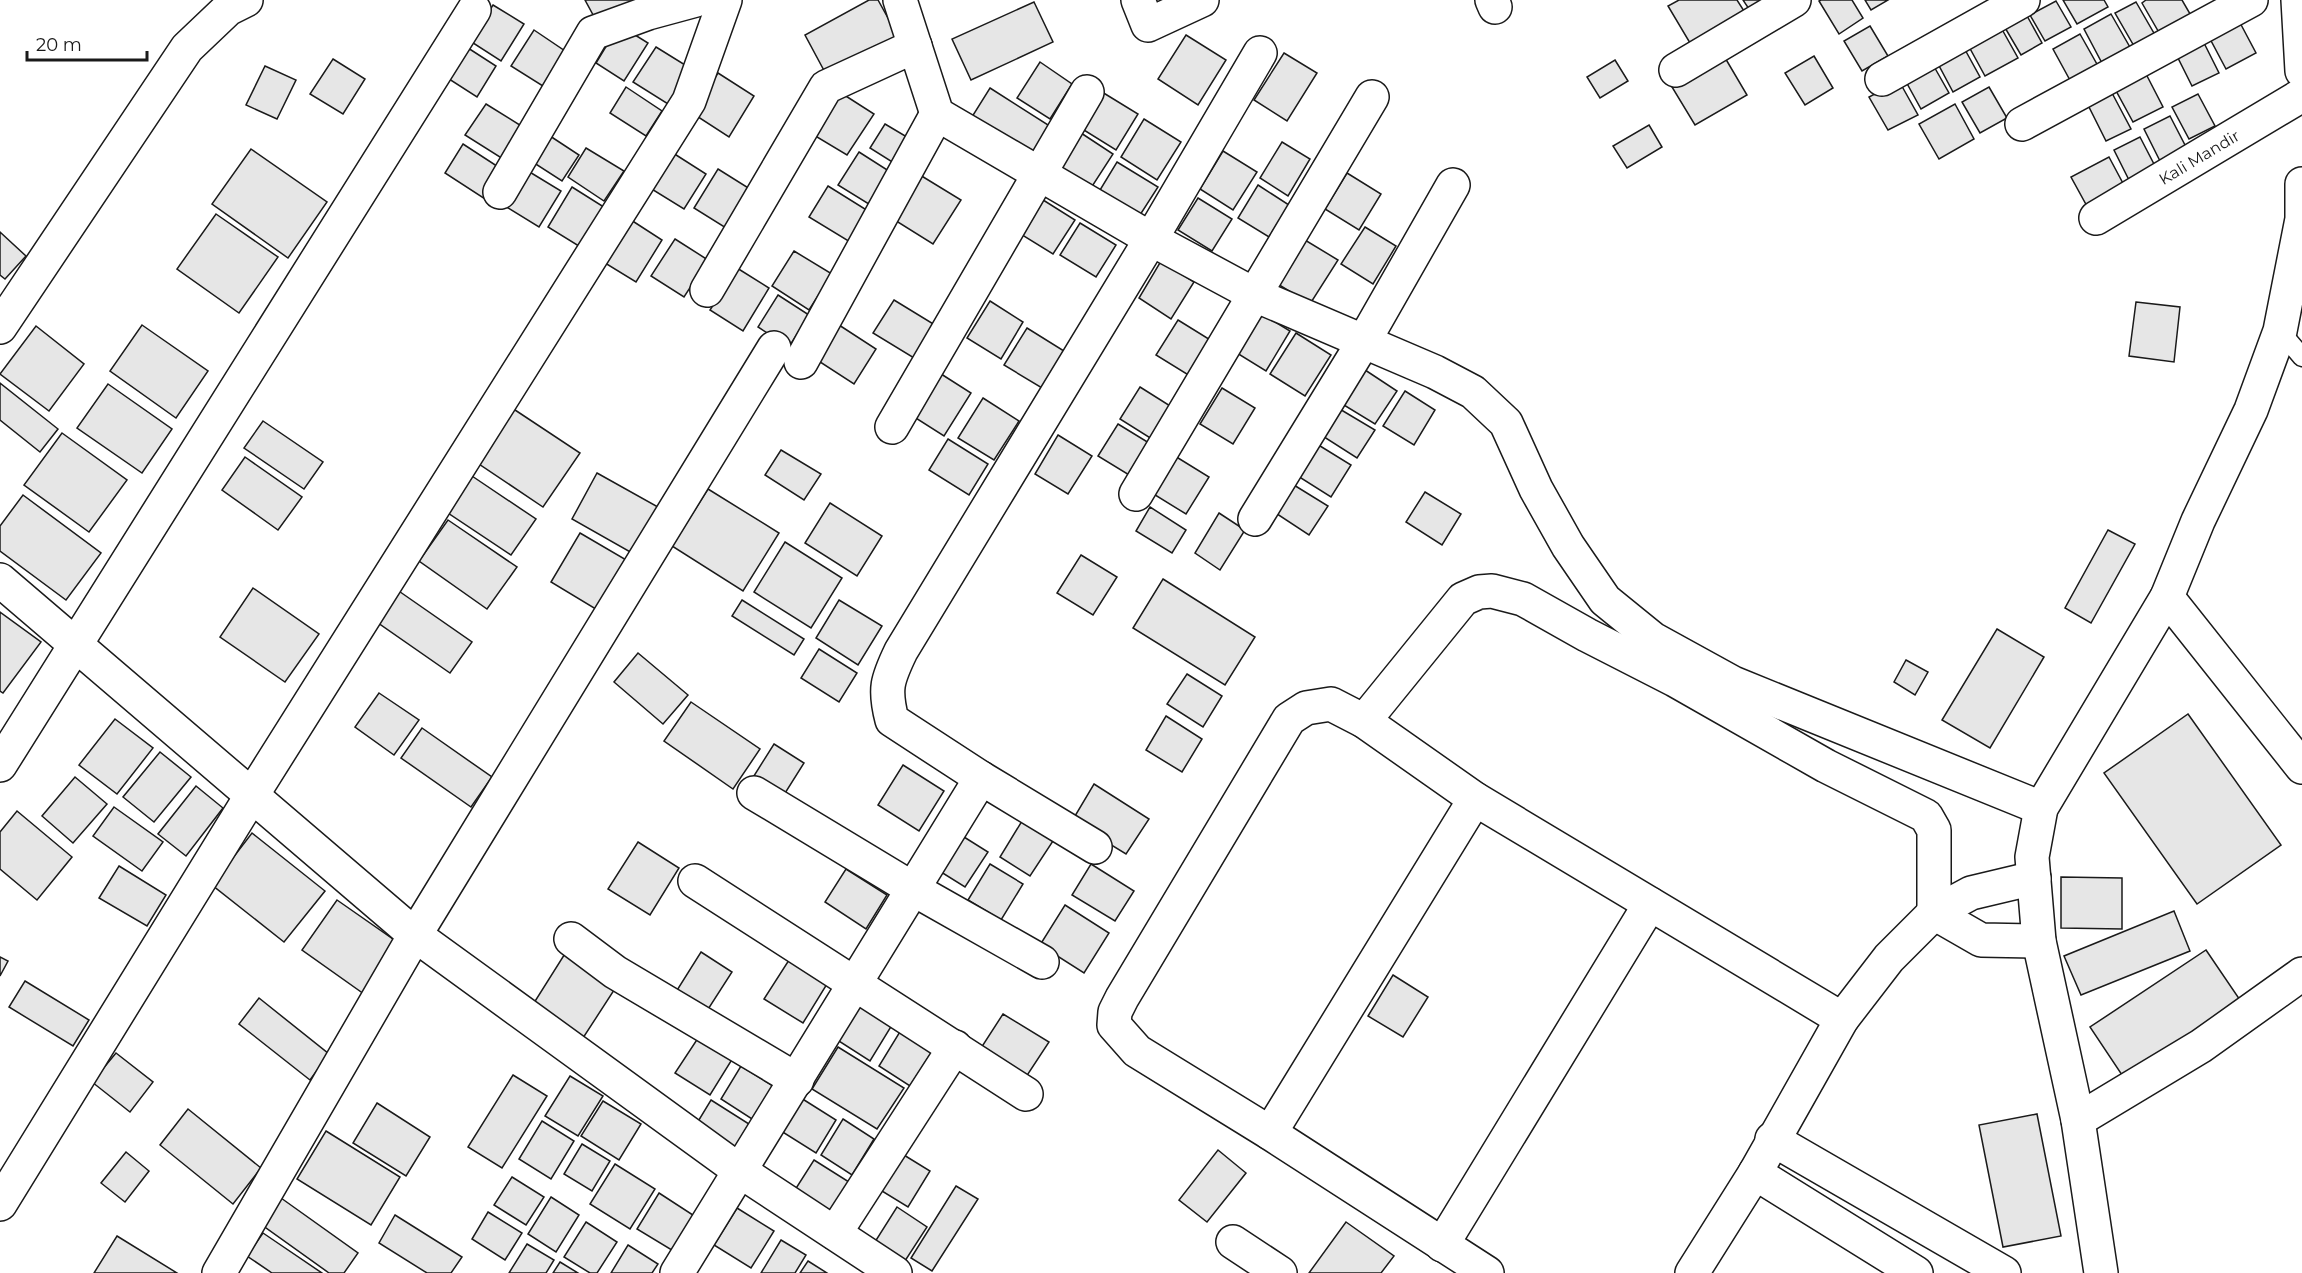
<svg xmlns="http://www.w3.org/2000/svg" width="2302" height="1273" font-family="Montserrat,sans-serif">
<rect width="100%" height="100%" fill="#fff"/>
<g fill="#e6e6e6" stroke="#1a1a1a" stroke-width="1.5">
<path d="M585 0H641L598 24Z"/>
<path d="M869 0H878L899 38 827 76 805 35Z"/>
<path d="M1679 0H1737L1744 11 1690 43 1668 6Z"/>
<path d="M1743 0H1764L1749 9Z"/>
<path d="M1821 0H1852L1863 18 1839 34 1819 1Z"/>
<path d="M1865 0H1888L1871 10Z"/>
<path d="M2063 0H2104L2108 7 2077 24Z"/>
<path d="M2146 0H2182L2193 19 2161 36 2142 3Z"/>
<path d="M2056 1 2071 27 2045 41 2030 15Z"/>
<path d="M1034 2 1053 42 971 80 952 39Z"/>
<path d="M2136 2 2155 35 2134 46 2115 13Z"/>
<path d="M493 5 524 24 501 61 470 41Z"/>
<path d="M2026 14 2042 43 2021 55 2004 26Z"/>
<path d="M2111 14 2131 49 2103 65 2084 29Z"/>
<path d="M2238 19 2256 53 2226 69 2208 35Z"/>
<path d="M1999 24 2018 58 1985 76 1967 43Z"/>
<path d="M619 25 648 43 624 81 596 63Z"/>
<path d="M1870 26 1888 56 1862 71 1844 41Z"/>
<path d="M534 30 568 53 546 88 511 66Z"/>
<path d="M2080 34 2098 66 2071 82 2053 49Z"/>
<path d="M1186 35 1226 60 1198 105 1158 79Z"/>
<path d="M2202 39 2219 73 2192 86 2175 52Z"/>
<path d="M1963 46 1980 77 1953 92 1936 60Z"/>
<path d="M656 47 690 68 668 104 633 82Z"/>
<path d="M468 48 496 66 477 97 449 79Z"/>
<path d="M1284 53 1317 73 1287 121 1254 100Z"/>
<path d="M1724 56 1747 95 1695 125 1672 87Z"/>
<path d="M1814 56 1833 88 1805 105 1785 73Z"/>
<path d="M333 59 365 79 343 114 310 94Z"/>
<path d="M1615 60 1628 81 1600 98 1587 77Z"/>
<path d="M1040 62 1072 84 1050 119 1017 98Z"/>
<path d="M1932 63 1949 93 1921 109 1904 78Z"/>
<path d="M265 66 296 80 277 119 246 105Z"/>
<path d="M2145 72 2163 107 2133 122 2114 87Z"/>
<path d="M718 73 754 96 729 137 692 113Z"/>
<path d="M1899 81 1918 115 1888 130 1869 97Z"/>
<path d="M626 87 662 111 646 136 610 113Z"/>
<path d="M1989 87 2007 118 1980 133 1962 102Z"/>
<path d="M990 88 1056 130 1036 162 970 120Z"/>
<path d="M838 91 874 114 847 155 812 134Z"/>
<path d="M1102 92 1138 114 1116 150 1079 127Z"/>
<path d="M2112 93 2131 129 2106 141 2088 105Z"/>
<path d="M2198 94 2215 126 2189 139 2172 107Z"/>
<path d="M486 104 523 127 503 159 465 135Z"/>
<path d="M1955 104 1974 139 1939 159 1919 124Z"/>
<path d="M2170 116 2186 147 2160 161 2144 129Z"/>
<path d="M1144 119 1181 142 1157 180 1121 157Z"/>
<path d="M885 124 912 140 897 165 870 148Z"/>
<path d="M1649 125 1662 147 1627 168 1613 146Z"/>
<path d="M1081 133 1113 154 1091 188 1059 168Z"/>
<path d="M547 134 579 155 562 181 531 161Z"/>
<path d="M2140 137 2156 168 2130 182 2114 150Z"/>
<path d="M1282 142 1310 159 1288 196 1260 178Z"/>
<path d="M463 144 503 170 485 199 445 173Z"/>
<path d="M586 148 624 171 604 201 568 177Z"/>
<path d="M251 149 327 202 288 258 212 204Z"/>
<path d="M1223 151 1257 172 1233 210 1200 189Z"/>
<path d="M859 152 892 173 872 206 838 185Z"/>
<path d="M673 153 706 174 684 209 650 188Z"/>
<path d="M2109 157 2126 189 2088 208 2071 177Z"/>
<path d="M1117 162 1158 187 1140 215 1100 190Z"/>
<path d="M718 169 750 189 726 228 694 208Z"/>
<path d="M528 171 561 191 539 227 505 206Z"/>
<path d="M1347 173 1381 194 1359 230 1325 209Z"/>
<path d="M920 175 961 200 933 244 893 219Z"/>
<path d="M1258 185 1289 205 1269 237 1238 218Z"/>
<path d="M828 186 873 214 855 245 809 217Z"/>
<path d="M572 187 607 209 582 248 548 227Z"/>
<path d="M1032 193 1075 220 1053 254 1011 228Z"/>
<path d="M1198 198 1232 219 1212 251 1178 230Z"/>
<path d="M216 214 278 257 239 313 177 269Z"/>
<path d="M631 220 662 240 636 282 605 263Z"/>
<path d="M1080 223 1116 245 1096 277 1060 255Z"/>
<path d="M1365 227 1396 246 1373 284 1341 264Z"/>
<path d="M0 232 26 256 5 279 0 275Z"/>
<path d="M1295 234 1338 260 1310 304 1268 278Z"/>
<path d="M675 239 708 260 684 297 651 276Z"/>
<path d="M794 251 832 274 809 310 772 286Z"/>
<path d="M1161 261 1194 282 1171 319 1139 298Z"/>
<path d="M737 268 769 288 743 331 710 310Z"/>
<path d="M778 295 809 315 789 347 758 327Z"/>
<path d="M894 300 935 325 914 358 873 333Z"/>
<path d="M990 301 1023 322 1001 359 967 338Z"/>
<path d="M2136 302 2180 307 2174 362 2129 356Z"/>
<path d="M1257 311 1290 331 1266 371 1232 350Z"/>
<path d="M1178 320 1212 341 1190 376 1156 355Z"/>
<path d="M142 325 208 371 176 418 110 371Z"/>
<path d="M839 325 876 349 854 384 817 360Z"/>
<path d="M36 326 84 364 49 411 0 374Z"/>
<path d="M1027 328 1064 351 1042 388 1004 365Z"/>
<path d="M1296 333 1331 355 1305 396 1270 374Z"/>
<path d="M1356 364 1397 391 1375 424 1334 399Z"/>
<path d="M938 372 971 393 944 436 911 415Z"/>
<path d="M0 383 58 429 40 452 0 420Z"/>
<path d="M108 384 172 429 142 473 77 428Z"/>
<path d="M1140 387 1175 409 1155 441 1120 419Z"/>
<path d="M1222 388 1255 408 1233 444 1200 424Z"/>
<path d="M1405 391 1435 410 1414 445 1383 426Z"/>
<path d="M983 398 1019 421 994 460 958 438Z"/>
<path d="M509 406 580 453 543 507 473 460Z"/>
<path d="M1338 408 1375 430 1357 458 1321 435Z"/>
<path d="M263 421 323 462 304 489 244 448Z"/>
<path d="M1118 424 1154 446 1134 478 1098 456Z"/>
<path d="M62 433 127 480 89 532 24 485Z"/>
<path d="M1058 435 1092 456 1068 494 1035 474Z"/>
<path d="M948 439 988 464 969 495 929 470Z"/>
<path d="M1312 441 1351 465 1331 497 1293 473Z"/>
<path d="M781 450 821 474 804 500 765 475Z"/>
<path d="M1170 453 1209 477 1186 514 1147 490Z"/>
<path d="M245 457 302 497 278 530 222 490Z"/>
<path d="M597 473 658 507 632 553 572 519Z"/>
<path d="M469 474 536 519 511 555 445 511Z"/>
<path d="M1289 482 1328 506 1309 535 1271 510Z"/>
<path d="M708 489 779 533 743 591 672 546Z"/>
<path d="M1425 492 1461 514 1442 545 1406 522Z"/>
<path d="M23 495 101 553 66 600 0 551V526Z"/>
<path d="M830 503 882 536 857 576 805 543Z"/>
<path d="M1150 507 1186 530 1172 553 1136 531Z"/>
<path d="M1219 513 1245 530 1220 570 1195 553Z"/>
<path d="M448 520 517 567 487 609 419 561Z"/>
<path d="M2108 530 2135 544 2091 623 2065 608Z"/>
<path d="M580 533 628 561 599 611 551 582Z"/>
<path d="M785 542 842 578 811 628 754 592Z"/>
<path d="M1081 555 1117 577 1093 615 1057 593Z"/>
<path d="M1163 579 1255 637 1225 685 1133 628Z"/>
<path d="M393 587 472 642 450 673 371 618Z"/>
<path d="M253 588 319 634 285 682 220 637Z"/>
<path d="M742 600 804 639 794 655 732 616Z"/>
<path d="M839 600 882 626 858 665 816 638Z"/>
<path d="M0 612 41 642 3 693 0 691Z"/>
<path d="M1997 629 2044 657 1990 748 1942 720Z"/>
<path d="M819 649 857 673 839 702 801 678Z"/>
<path d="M638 653 688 695 663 724 614 682Z"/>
<path d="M1906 660 1928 672 1915 695 1894 682Z"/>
<path d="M1187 674 1222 696 1203 727 1167 704Z"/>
<path d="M379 693 419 720 394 755 355 727Z"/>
<path d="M691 702 760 749 733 789 664 741Z"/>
<path d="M2188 714 2281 845 2197 904 2104 773Z"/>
<path d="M1166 716 1202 739 1182 772 1146 750Z"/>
<path d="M115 719 153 748 117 794 79 765Z"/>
<path d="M422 728 492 777 471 807 401 758Z"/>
<path d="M774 744 804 763 782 798 752 779Z"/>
<path d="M160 752 191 777 154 822 123 797Z"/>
<path d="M903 765 944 791 919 831 878 805Z"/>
<path d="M75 777 107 804 73 843 42 816Z"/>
<path d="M1094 784 1149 819 1126 854 1072 821Z"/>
<path d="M196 786 223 808 186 856 158 834Z"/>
<path d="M114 807 163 842 142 871 93 836Z"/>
<path d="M17 811 72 857 37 900 0 869V832Z"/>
<path d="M1022 821 1053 841 1030 876 1000 857Z"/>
<path d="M252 833 325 891 284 942 212 885Z"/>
<path d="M964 837 988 852 965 887 941 872Z"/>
<path d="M638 842 679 868 650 915 608 889Z"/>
<path d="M990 864 1023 884 1001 920 968 900Z"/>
<path d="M1091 864 1134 891 1115 921 1072 895Z"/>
<path d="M119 866 166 895 147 926 99 898Z"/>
<path d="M846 869 887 895 866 929 825 902Z"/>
<path d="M2061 877 2122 878V929L2061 928Z"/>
<path d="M337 900 400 944 364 994 302 950Z"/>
<path d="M1065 905 1109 933 1084 973 1040 945Z"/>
<path d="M2174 911 2190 951 2081 995 2064 956Z"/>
<path d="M2206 950 2240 1000 2124 1078 2090 1027Z"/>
<path d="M566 952 618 984 583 1038 532 1006Z"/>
<path d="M701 952 732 972 705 1014 674 995Z"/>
<path d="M0 957 8 961 0 976Z"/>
<path d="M789 960 827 984 803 1023 764 999Z"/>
<path d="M1393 975 1428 997 1403 1037 1368 1016Z"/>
<path d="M25 981 89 1020 73 1046 9 1007Z"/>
<path d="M259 998 329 1054 310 1080 239 1024Z"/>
<path d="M853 1000 892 1025 870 1061 831 1036Z"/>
<path d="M1003 1014 1049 1042 1026 1077 981 1048Z"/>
<path d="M901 1030 933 1050 910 1086 879 1066Z"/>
<path d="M702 1032 736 1053 710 1095 675 1073Z"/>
<path d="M838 1047 904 1088 877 1129 812 1089Z"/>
<path d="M116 1053 153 1082 130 1112 92 1082Z"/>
<path d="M741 1066 773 1086 752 1119 721 1099Z"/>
<path d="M513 1075 547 1096 502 1168 468 1147Z"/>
<path d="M570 1076 603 1096 578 1136 545 1116Z"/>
<path d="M801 1098 836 1120 816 1153 781 1131Z"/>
<path d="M711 1100 749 1124 732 1152 694 1128Z"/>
<path d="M603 1101 641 1124 619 1160 581 1136Z"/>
<path d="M377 1103 430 1137 406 1176 353 1143Z"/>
<path d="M188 1109 261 1168 233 1204 160 1145Z"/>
<path d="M2037 1114 2061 1236 2003 1247 1979 1125Z"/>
<path d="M843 1119 874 1139 852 1175 821 1155Z"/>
<path d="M542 1121 574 1141 551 1179 519 1159Z"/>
<path d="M326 1131 400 1177 371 1225 297 1179Z"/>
<path d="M582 1144 610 1161 592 1191 564 1174Z"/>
<path d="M1218 1150 1246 1173 1207 1222 1179 1200Z"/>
<path d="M126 1152 149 1171 125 1202 101 1183Z"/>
<path d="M899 1152 930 1171 908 1207 877 1188Z"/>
<path d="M814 1160 849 1182 829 1215 793 1193Z"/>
<path d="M615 1164 655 1189 630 1229 590 1204Z"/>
<path d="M512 1177 544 1197 526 1225 494 1205Z"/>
<path d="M956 1186 978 1199 932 1271 911 1258Z"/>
<path d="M659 1193 696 1217 675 1252 637 1229Z"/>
<path d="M551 1197 579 1215 556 1252 528 1234Z"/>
<path d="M281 1198 358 1253 344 1273H329L262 1225Z"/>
<path d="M897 1207 927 1227 903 1264 873 1245Z"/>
<path d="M737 1208 774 1231 751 1268 714 1245Z"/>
<path d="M488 1212 522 1233 505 1260 472 1239Z"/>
<path d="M395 1215 462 1257 451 1273H427L379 1243Z"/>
<path d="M586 1222 617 1242 597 1273H590L564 1257Z"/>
<path d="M1346 1222 1394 1256 1381 1273H1309Z"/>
<path d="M263 1233 322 1273H272L247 1256Z"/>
<path d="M117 1236 177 1273H94Z"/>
<path d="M781 1240 806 1255 795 1273H761Z"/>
<path d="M527 1244 554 1260 546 1273H509Z"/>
<path d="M628 1245 658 1264 652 1273H611Z"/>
<path d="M808 1261 827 1273H800Z"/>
<path d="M560 1262 578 1273H553Z"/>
</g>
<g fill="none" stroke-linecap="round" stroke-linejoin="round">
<g stroke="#1a1a1a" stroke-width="21">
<path id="service" d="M2280 331 2302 357"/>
</g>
<g stroke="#1a1a1a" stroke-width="36">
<g id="minor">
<path d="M900 0 937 114 1151 239 1255 295 1435 372 1473 392 1506 423 1536 489 1568 546 1605 600 1653 639 1733 683 2041 808"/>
<path d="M1138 0 1148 25 1202 0"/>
<path d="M1492 0 1495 7"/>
<path d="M2298 0 2302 71"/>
<path d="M1676 70 1794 0"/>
<path d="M1882 79 2023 0"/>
<path d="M2022 124 2251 0"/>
<path d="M500 192 593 33 648 13 696 0"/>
<path d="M2096 218 2302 95"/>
<path d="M707 290 826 87 915 46"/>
<path d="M0 327 187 48 228 9 246 0"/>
<path d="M801 362 937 114"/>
<path d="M892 427 1087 92"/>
<path d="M1136 494 1372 97"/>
<path d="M1255 519 1364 341 1453 185"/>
<path d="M0 580 415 935 740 1171 895 1273"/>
<path d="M2167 597 2302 767"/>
<path d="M1364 721 1463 599 1479 592 1492 591 1523 599 1587 635 1675 680 1826 766 1926 816 1934 830V913"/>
<path d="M0 765 474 10"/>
<path d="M981 778 1095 847"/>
<path d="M754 793 913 889 1042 962"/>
<path d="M695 881 1026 1094"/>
<path d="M1934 913 1981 940 2039 941"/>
<path d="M571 939 615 972 797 1080"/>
<path d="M2078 1120 2201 1046 2302 974"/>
<path d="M1270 1133 1475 799"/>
<path d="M1772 1139 2004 1273"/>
<path d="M1755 1173 1916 1273"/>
<path d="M0 1204 252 795 689 101 725 0"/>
<path d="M835 1233 955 1047"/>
<path d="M1233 1242 1280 1273"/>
<path d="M1442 1245 1650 904"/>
<path d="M219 1273 415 935 774 348"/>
<path d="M677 1273 981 778 892 720C884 689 887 680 901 651L1151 239 1260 53"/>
<path d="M1487 1273 1270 1133 1137 1051 1114 1025 1115 1012 1122 998 1289 719 1306 708 1331 704 1364 721 1475 799 1842 1019"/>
<path d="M1692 1273 1755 1173 1842 1019 1889 958 1934 913 1971 893 2034 878"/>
<path d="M2101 1273 2078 1120 2039 941 2032 857 2041 808 2167 597 2198 521 2251 410 2280 331 2302 219V184"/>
</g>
</g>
<use href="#service" stroke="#fff" stroke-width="18"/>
<use href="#minor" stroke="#fff" stroke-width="33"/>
</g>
<g text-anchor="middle" stroke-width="4.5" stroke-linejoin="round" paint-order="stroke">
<g font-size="16" fill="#1a1a1a" stroke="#fff">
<text transform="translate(2199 157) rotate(-31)" y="6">Kali Mandir</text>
</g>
</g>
<path d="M27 51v9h120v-9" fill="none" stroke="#1a1a1a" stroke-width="3"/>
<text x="36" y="51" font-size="18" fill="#1a1a1a" stroke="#ffffff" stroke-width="4.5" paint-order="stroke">20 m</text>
</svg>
